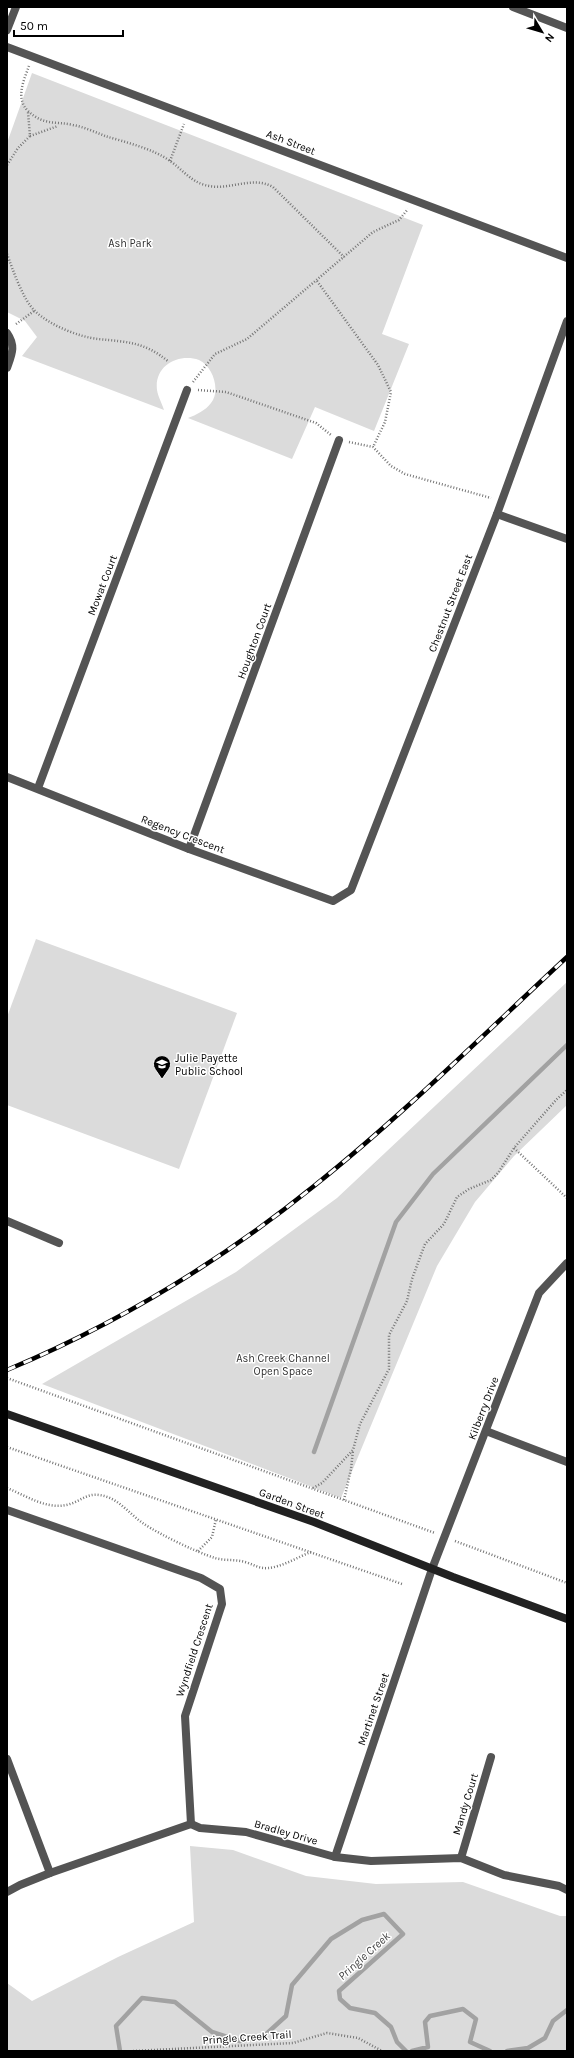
<svg xmlns="http://www.w3.org/2000/svg" width="574" height="2058" font-family="Karla,sans-serif">
<rect width="100%" height="100%" fill="#fff"/>
<g fill="#dbdbdb">
<path d="M32 73 423 225 382 334 409 344 374 431 315 407 292 459 188 418C196 415 206 410 211 403 221 391 213 366 199 360 178 353 154 366 157 390 158 397 162 403 164 410L22 356 37 337 25 321 7 312V143Z"/>
<path d="M36 939 237 1013 179 1169 7 1105V1017Z"/>
<path d="M567 982V1105L514 1156 475 1202 437 1266 341 1498 42 1384 236 1272 337 1198Z"/>
<path d="M190 1846 233 1850 306 1876 376 1884 463 1882 560 1916H567V2051H7V1983L32 2001 118 1957 194 1922Z"/>
</g>
<g fill="none" stroke-linecap="round" stroke-linejoin="round">
<g stroke="#a2a2a2" stroke-width="4.5">
<path d="M314 1452 396 1222 433 1174 567 1045"/>
<path d="M120 2051 116 2026 142 1998 175 2002 212 2032 240 2041 264 2036 286 2016 292 1985 331 1939 362 1920 384 1914 403 1934 339 1991 340 1999 350 2008 375 2013 391 2027 397 2042 406 2051"/>
<path d="M412 2051 428 2047 425 2022 430 2016 463 2009 476 2019 470 2042 490 2051"/>
<path d="M507 2051 528 2048 545 2038 553 2021 567 2010"/>
</g>
<g stroke="#767676" stroke-width="2.5" stroke-dasharray="1 2" stroke-linecap="butt">
<path d="M29 66C24 80 15 98 28 111 44 126 56 121 73 125 84 127 95 132 105 136 125 142 154 149 170 161 182 169 190 181 205 185 227 192 252 175 273 187L344 257"/>
<path d="M30 136 58 126"/>
<path d="M170 161 184 124"/>
<path d="M7 165 18 148 30 136 28 112"/>
<path d="M7 254C13 270 23 300 35 311 49 325 79 337 98 339 128 342 145 342 169 362"/>
<path d="M317 281 378 365 391 392 385 422 373 447"/>
<path d="M16 324 34 311"/>
<path d="M193 382 215 354 247 339 373 232 399 220 408 209"/>
<path d="M198 390 226 392 316 423 331 435"/>
<path d="M349 442 373 447 391 466 405 474 491 498"/>
<path d="M514 1148 567 1198"/>
<path d="M7 1378 435 1533"/>
<path d="M7 1447 402 1584"/>
<path d="M7 1488C27 1496 48 1511 70 1504 80 1501 88 1493 99 1495 118 1497 129 1514 144 1524 161 1535 196 1552 215 1558 225 1561 235 1559 245 1562 253 1564 259 1569 268 1568 282 1567 298 1557 311 1552"/>
<path d="M313 1488 322 1483 353 1450 360 1424 389 1369V1335L407 1301 412 1279 425 1244 444 1224 457 1197 469 1189 491 1180 498 1173 514 1148 556 1100 567 1090"/>
<path d="M344 1500 351 1469 353 1450"/>
<path d="M455 1541 567 1583"/>
<path d="M198 1551 212 1537 216 1519"/>
<path d="M133 2051 293 2043 327 2033 358 2038 382 2051"/>
</g>
<g stroke="#545454" stroke-width="8">
<path d="M513 7 567 28"/>
<path d="M7 30 16 7"/>
<path d="M7 47 567 258"/>
<path d="M7 333C16 346 12 354 7 368"/>
<path d="M497 514 567 539"/>
<path d="M7 777 189 849 333 901 351 890 497 514 567 321"/>
<path d="M38 788 187 390"/>
<path d="M189 849 339 440"/>
<path d="M7 1221 59 1243"/>
<path d="M486 1431 567 1462"/>
<path d="M7 1510 201 1578 220 1589 222 1604 185 1716 191 1824"/>
<path d="M7 1759 50 1873"/>
<path d="M335 1857 432 1569 539 1293 567 1263"/>
<path d="M461 1858 491 1757"/>
<path d="M7 1892 20 1885 50 1873 191 1824 200 1828 246 1832 335 1857 371 1861 461 1858 504 1875 559 1886 567 1890"/>
</g>
<path stroke="#212121" stroke-width="8" d="M7 1414 314 1522 453 1577 567 1619"/>
<g stroke="#000" stroke-width="4.5">
<path id="rail" d="M7 1370C117 1324 221 1261 314 1186 403 1115 484 1034 567 957"/>
</g>
<use href="#rail" stroke="#fff" stroke-width="3" stroke-dasharray="9" stroke-linecap="butt"/>
</g>
<defs>
<g id="school-pin" transform="scale(0.9)"><path d="M0 17L-7.5 6A9.5 9.5 0 1 1 7.5 6Z" fill="#000" stroke="#fff"/><path d="M0-5L7-2L0 1L-7-2ZM-4 1L0 2.5L4 1V4Q0 6-4 4Z" fill="#fff"/></g>
</defs>
<g fill-rule="evenodd">
<use href="#school-pin" x="162" y="1064"/>
</g>
<g text-anchor="middle" stroke-width="3" stroke-linejoin="round" paint-order="stroke">
<g font-size="11" fill="#000" stroke="#fff">
<text transform="translate(291 142) rotate(21)" y="4">Ash Street</text>
<text transform="translate(102 585) rotate(-69)" y="4">Mowat Court</text>
<text transform="translate(450 603) rotate(-69)" y="4">Chestnut Street East</text>
<text transform="translate(254 641) rotate(-70)" y="4">Houghton Court</text>
<text transform="translate(183 834) rotate(21)" y="4">Regency Crescent</text>
<text transform="translate(483 1408) rotate(-69)" y="4">Kilberry Drive</text>
<text transform="translate(292 1503) rotate(20)" y="4">Garden Street</text>
<text transform="translate(194 1650) rotate(-72)" y="4">Wyndfield Crescent</text>
<text transform="translate(373 1709) rotate(-71)" y="4">Martinet Street</text>
<text transform="translate(465 1804) rotate(-73)" y="4">Mandy Court</text>
<text transform="translate(286 1832) rotate(16)" y="4">Bradley Drive</text>
<text transform="translate(247 2037) rotate(-4)" y="4">Pringle Creek Trail</text>
</g>
<g font-size="11" fill="#323232" stroke="#fff">
<text x="130" y="247">Ash Park</text>
<text x="283" y="1362">Ash Creek Channel<tspan x="283" dy="13">Open Space</tspan></text>
</g>
<g font-size="11" fill="#000" stroke="#fff" text-anchor="start">
<text x="175" y="1062">Julie Payette<tspan x="175" dy="13">Public School</tspan></text>
</g>
<g font-size="12" font-style="italic" fill="#434343" stroke="#fff">
<text transform="translate(364 1956) rotate(-42)" y="4">Pringle Creek</text>
</g>
</g>
<rect width="574" height="2058" fill="none" stroke="#000000" stroke-width="16"/>
<g transform="translate(542 32) rotate(128)" stroke="#ffffff" stroke-width="3" paint-order="stroke">
<path d="M0-3L7 15L0 10L-7 15Z" fill="#000000"/>
<text y="-6" font-size="11" font-weight="bold" text-anchor="middle" fill="#000000">N</text>
</g>
<path d="M14 30v6h109v-6" fill="none" stroke="#000000" stroke-width="2"/>
<text x="20" y="30" font-size="12" fill="#000000" stroke="#ffffff" stroke-width="3" paint-order="stroke">50 m</text>
</svg>
